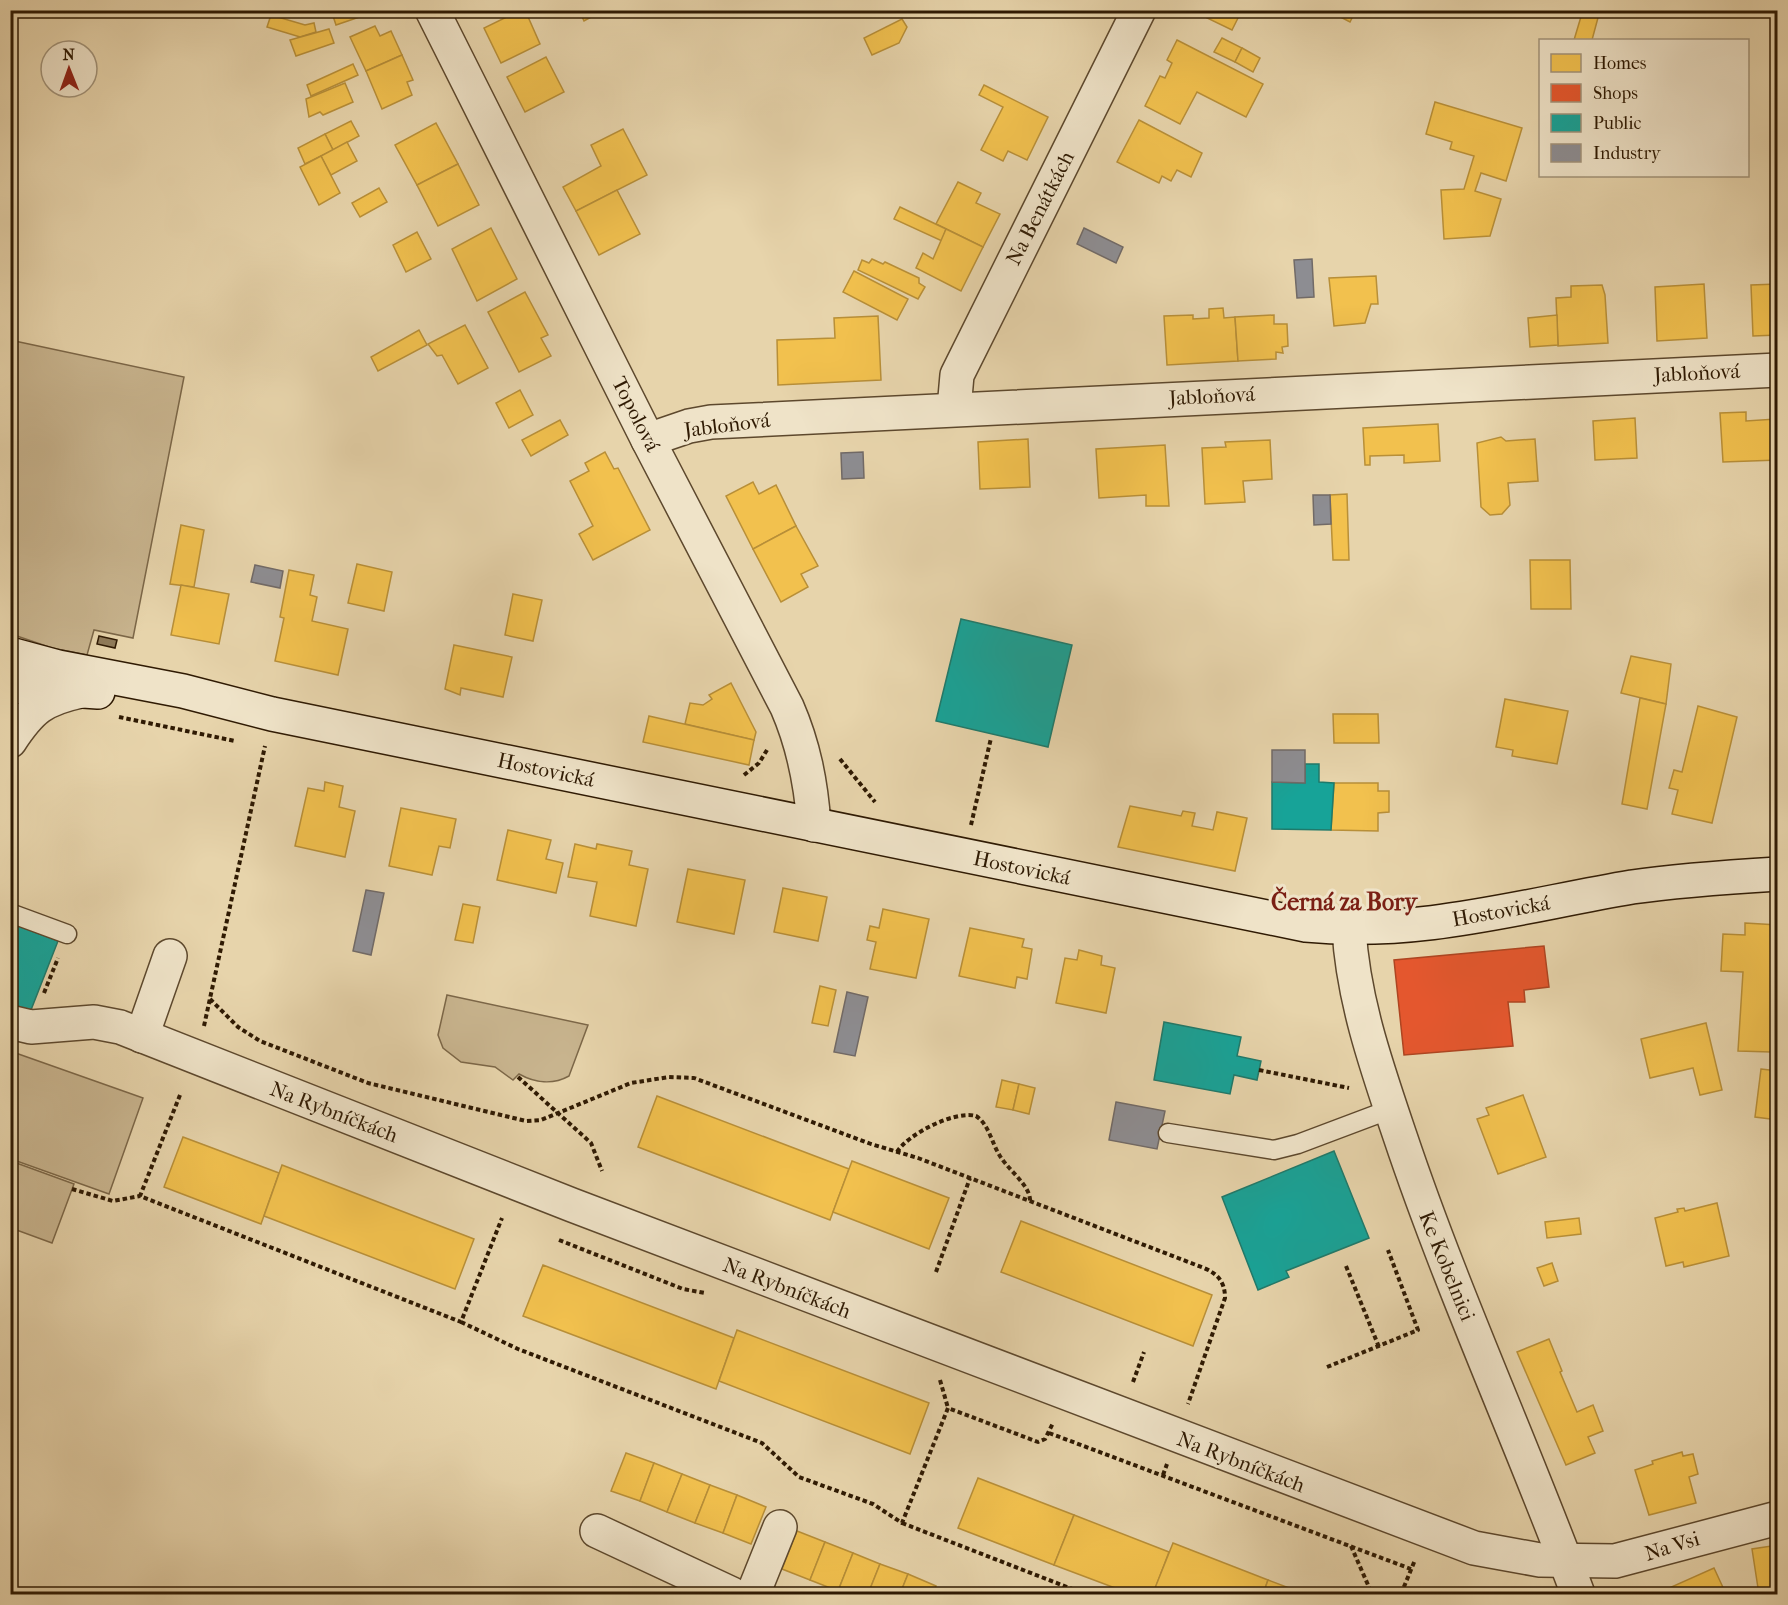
<svg xmlns="http://www.w3.org/2000/svg" width="1788" height="1605" font-family="'IM FELL French Canon',serif">
<rect width="100%" height="100%" fill="#e7d4ab"/>
<filter id="stains"><feTurbulence type="fractalNoise" baseFrequency=".00333" numOctaves="4"/><feColorMatrix values="0 0 0 0 .2 0 0 0 0 .09 0 0 0 0 .02 0 0 0 .5 -.17"/></filter>
<radialGradient id="worn" r=".72"><stop offset=".6" stop-color="#630" stop-opacity="0"/><stop offset="1" stop-color="#630" stop-opacity=".3"/></radialGradient>
<g fill="#c8b48e" stroke="#7c6748" stroke-width="1.5">
<path d="M10 340 184 377 133 638 94 630 87 655 52 648 11 634Z"/>
<path d="M447 995 588 1025 569 1076C553 1085 535 1083 519 1074L513 1080 495 1067 461 1062 443 1048 438 1035Z"/>
<path d="M10 1051 143 1098 109 1194 11 1159Z"/>
<path d="M11 1161 74 1184 52 1243 11 1228Z"/>
</g>
<g fill="#f2c14e" stroke="#b88f38" stroke-width="1.5">
<path d="M331 10H380L336 25Z"/>
<path d="M521 10H525L540 44 501 63 484 28Z"/>
<path d="M579 10H604L584 21Z"/>
<path d="M1211 10H1242L1232 30 1207 18Z"/>
<path d="M1327 10H1356L1350 22Z"/>
<path d="M1583 10 1599 14 1592 40H1574Z"/>
<path d="M271 15 305 25 314 23 316 32 300 37 267 27Z"/>
<path d="M902 19 907 27 899 43 872 55 864 38Z"/>
<path d="M375 26 380 36 391 31 402 55 366 71 350 37Z"/>
<path d="M329 29 334 43 296 56 290 40Z"/>
<path d="M1222 38 1242 48 1235 62 1214 52Z"/>
<path d="M1177 40 1263 84 1246 117 1197 92 1180 124 1145 106 1160 76 1165 78 1172 63 1167 60Z"/>
<path d="M1242 48 1260 58 1253 72 1235 62Z"/>
<path d="M402 55 413 80 407 82 412 95 382 109 366 71Z"/>
<path d="M546 57 564 92 525 112 507 77Z"/>
<path d="M353 64 358 75 311 96 307 85Z"/>
<path d="M345 83 353 102 323 115 320 112 309 117 306 99Z"/>
<path d="M984 85 1048 117 1027 160 1008 151 1003 161 981 150 1003 107 979 95Z"/>
<path d="M1435 102 1522 128 1506 181 1481 173 1475 191 1501 199 1490 236 1444 239 1441 190 1464 189 1474 156 1450 149 1452 142 1426 134Z"/>
<path d="M1139 120 1202 153 1191 177 1177 170 1171 181 1162 176 1159 183 1117 162Z"/>
<path d="M351 121 359 136 333 150 325 134Z"/>
<path d="M436 123 458 164 417 185 395 145Z"/>
<path d="M623 129 647 175 576 211 563 187 601 166 591 145Z"/>
<path d="M325 134 333 150 305 164 298 148Z"/>
<path d="M347 142 357 161 331 175 321 156Z"/>
<path d="M321 156 340 193 319 205 300 167Z"/>
<path d="M458 164 479 205 438 226 417 185Z"/>
<path d="M958 182 981 193 976 203 1000 214 983 247 936 224Z"/>
<path d="M379 188 387 202 360 217 352 203Z"/>
<path d="M617 190 640 234 599 255 576 211Z"/>
<path d="M900 207 946 229 942 241 894 219Z"/>
<path d="M491 228 517 279 477 301 452 249Z"/>
<path d="M946 229 983 247 961 291 916 268 923 253 933 259Z"/>
<path d="M417 232 431 259 406 272 393 245Z"/>
<path d="M872 259 883 264 885 262 919 278V283L925 287 918 299 858 270 862 260 869 263Z"/>
<path d="M854 271 908 299 897 320 843 292Z"/>
<path d="M1376 276 1378 304H1371L1365 323 1334 326 1329 278Z"/>
<path d="M1704 284 1707 338 1657 341 1655 287Z"/>
<path d="M1778 284V335L1753 336 1751 285Z"/>
<path d="M1602 285 1605 295 1608 343 1558 346 1556 298 1571 297V286Z"/>
<path d="M525 292 548 335 541 338 551 356 519 372 488 312Z"/>
<path d="M1223 308 1224 318 1235 317 1238 361 1167 365 1164 316 1193 315V319L1209 318V309Z"/>
<path d="M1274 315V324H1287L1288 346 1282 347 1283 353 1276 352V359L1238 361 1235 317Z"/>
<path d="M1557 315 1558 345 1530 347 1528 318Z"/>
<path d="M878 316 881 380 778 385 777 340 835 338 834 318Z"/>
<path d="M465 325 488 368 458 384 442 355 437 356 428 344Z"/>
<path d="M419 330 427 345 378 371 371 357Z"/>
<path d="M520 390 533 415 509 428 496 403Z"/>
<path d="M1746 412V421L1776 419 1778 460 1723 462 1720 413Z"/>
<path d="M1635 418 1637 458 1595 460 1593 421Z"/>
<path d="M560 420 568 435 531 456 522 440Z"/>
<path d="M1438 424 1440 461 1404 463V455L1370 456V465H1365L1363 428Z"/>
<path d="M1501 437 1506 441 1535 439 1538 481 1508 483 1510 505 1502 514 1490 515 1481 507 1477 443Z"/>
<path d="M1028 439 1030 487 980 489 978 442Z"/>
<path d="M1270 440 1272 479 1243 481 1245 502 1205 504 1202 448 1226 447 1225 442Z"/>
<path d="M1165 445 1169 506H1146V495L1099 498 1096 449Z"/>
<path d="M605 452 614 469 618 468 650 530 593 560 579 534 593 526 570 481 589 471 585 463Z"/>
<path d="M753 482 759 494 776 485 796 526 753 549 726 496Z"/>
<path d="M1347 494 1349 560H1333L1330 495Z"/>
<path d="M181 525 204 530 194 587 170 584Z"/>
<path d="M796 526 818 566 801 574 808 587 781 602 753 549Z"/>
<path d="M1530 560H1570L1571 609H1531Z"/>
<path d="M357 564 392 572 384 611 348 603Z"/>
<path d="M289 570 314 575 310 595 317 597 312 621 348 629 338 675 275 661 284 618 280 617Z"/>
<path d="M181 585 229 594 219 644 171 635Z"/>
<path d="M513 594 542 600 533 641 505 635Z"/>
<path d="M454 645 512 657 503 697 461 688 460 695 445 689Z"/>
<path d="M1631 656 1671 664 1666 704 1621 693Z"/>
<path d="M731 683 756 732 754 740 685 724 690 703 703 705 712 699 709 695Z"/>
<path d="M1640 698 1666 704 1647 809 1622 804Z"/>
<path d="M1505 699 1568 711 1557 764 1512 756 1513 750 1496 747Z"/>
<path d="M1698 706 1737 717 1712 823 1672 814 1678 790 1669 788 1674 770 1682 772Z"/>
<path d="M1333 714H1378L1379 743H1334Z"/>
<path d="M649 716 754 740 749 765 643 742Z"/>
<path d="M325 782 343 786 339 807 355 811 345 857 295 846 308 788 324 791Z"/>
<path d="M1334 783H1378V791H1389V812L1378 813V831L1331 830Z"/>
<path d="M1130 806 1181 816 1183 811 1195 813 1192 826 1213 830 1217 812 1247 818 1235 871 1118 847Z"/>
<path d="M401 808 456 819 450 848 439 846 432 875 389 866Z"/>
<path d="M508 830 551 840 546 859 563 863 556 893 497 880Z"/>
<path d="M575 844 596 849 597 844 632 851 629 865 648 869 636 926 590 916 597 882 568 877Z"/>
<path d="M688 869 745 880 734 934 677 922Z"/>
<path d="M783 888 827 897 818 941 774 932Z"/>
<path d="M463 904 480 907 473 943 455 940Z"/>
<path d="M883 909 929 919 916 978 870 969 876 942 867 940 870 926 879 928Z"/>
<path d="M1745 923 1778 925 1771 1052 1738 1051 1743 972 1721 971 1723 934 1745 935Z"/>
<path d="M970 928 1024 939 1022 947 1032 949 1027 979 1017 977 1015 988 959 976Z"/>
<path d="M1079 950 1102 956 1101 965 1115 968 1106 1013 1056 1003 1065 958 1077 960Z"/>
<path d="M820 986 836 990 828 1026 812 1023Z"/>
<path d="M1706 1023 1722 1090 1700 1095 1693 1068 1650 1078 1641 1039Z"/>
<path d="M1761 1069 1778 1071V1120L1755 1117Z"/>
<path d="M1002 1080 1019 1084 1013 1110 996 1107Z"/>
<path d="M1019 1084 1035 1088 1029 1114 1013 1110Z"/>
<path d="M1523 1095 1546 1157 1498 1174 1477 1119 1489 1115 1486 1108Z"/>
<path d="M657 1096 849 1169 830 1220 638 1147Z"/>
<path d="M183 1137 279 1173 261 1224 164 1187Z"/>
<path d="M852 1161 949 1198 929 1249 833 1212Z"/>
<path d="M282 1165 474 1239 455 1289 264 1216Z"/>
<path d="M1717 1203 1729 1256 1684 1267 1683 1262 1666 1266 1655 1218 1678 1212 1677 1209 1684 1208 1685 1211Z"/>
<path d="M1579 1218 1581 1234 1547 1238 1545 1222Z"/>
<path d="M1021 1221 1212 1295 1193 1346 1001 1272Z"/>
<path d="M1552 1263 1558 1281 1544 1286 1537 1268Z"/>
<path d="M543 1265 734 1338 716 1389 523 1316Z"/>
<path d="M737 1330 929 1403 910 1454 719 1381Z"/>
<path d="M1549 1339 1562 1371 1560 1372 1577 1412 1593 1405 1603 1431 1588 1437 1595 1453 1566 1465 1517 1352Z"/>
<path d="M1682 1452 1683 1456 1693 1454 1698 1474 1689 1477 1696 1503 1649 1515 1635 1470 1653 1464 1652 1461Z"/>
<path d="M626 1453 654 1463 640 1501 611 1491Z"/>
<path d="M654 1463 682 1474 667 1512 640 1501Z"/>
<path d="M682 1474 710 1485 695 1523 667 1512Z"/>
<path d="M978 1478 1074 1515 1054 1565 958 1528Z"/>
<path d="M710 1485 737 1495 723 1533 695 1523Z"/>
<path d="M737 1495 766 1507 751 1544 723 1533Z"/>
<path d="M1074 1515 1169 1552 1153 1594H1131L1054 1565Z"/>
<path d="M797 1531 825 1542 810 1580 782 1569Z"/>
<path d="M825 1542 853 1553 838 1591 810 1580Z"/>
<path d="M1173 1543 1268 1580 1263 1594 1153 1593Z"/>
<path d="M1778 1545V1594H1745L1744 1590 1758 1588 1752 1549Z"/>
<path d="M853 1553 880 1564 868 1594H847L838 1591Z"/>
<path d="M880 1564 908 1574 900 1594H868Z"/>
<path d="M1714 1568 1726 1594H1672L1669 1588Z"/>
<path d="M908 1574 936 1586 933 1594H900Z"/>
<path d="M1268 1580 1305 1594H1263Z"/>
</g>
<path fill="#e4572e" stroke="#ae4521" stroke-width="1.5" d="M1544 946 1549 987 1524 990 1525 1002H1508L1513 1046 1404 1055 1394 960Z"/>
<g fill="#17a398" stroke="#1e7a6b" stroke-width="1.5">
<path d="M961 619 1072 645 1048 747 936 721Z"/>
<path d="M1305 764H1319V782L1334 783 1331 830 1272 829V782L1305 783Z"/>
<path d="M11 923 58 941 29 1015 10 1008Z"/>
<path d="M1164 1022 1241 1037 1237 1056 1261 1061 1257 1080 1234 1075 1230 1094 1154 1080Z"/>
<path d="M1334 1151 1369 1238 1286 1271 1289 1277 1258 1290 1222 1197Z"/>
</g>
<g fill="#8d8d92" stroke="#716a67" stroke-width="1.5">
<path d="M1084 228 1123 247 1116 263 1077 244Z"/>
<path d="M1312 259 1314 297 1297 298 1294 260Z"/>
<path d="M863 452 864 478 842 479 841 453Z"/>
<path d="M1313 495H1330L1331 524 1314 525Z"/>
<path d="M255 565 283 571 280 588 251 582Z"/>
<path d="M1272 750H1305V783L1272 782Z"/>
<path d="M366 890 384 893 371 955 353 951Z"/>
<path d="M847 992 868 997 855 1056 834 1052Z"/>
<path d="M1116 1102 1165 1111 1157 1149 1109 1140Z"/>
</g>
<path fill="#8f7b5a" stroke="#2f1a03" stroke-width="1.5" d="M99 636 117 640 115 648 97 644Z"/>
<g fill="none" stroke-linecap="round" stroke-linejoin="round">
<g stroke="#5d482d" stroke-width="21">
<g id="service">
<path d="M10 913 67 934"/>
<path d="M1168 1133 1274 1150 1298 1144 1391 1109"/>
</g>
</g>
<g stroke="#5d482d" stroke-width="36">
<g id="minor">
<path d="M432 10 648 440 787 707C804 746 811 783 814 825"/>
<path d="M954 409 957 375 1139 10"/>
<path d="M648 440 689 426 711 422 1778 370"/>
<path d="M10 741C31 709 43 699 81 691"/>
<path d="M10 1022 31 1027 94 1022 120 1027 572 1205 1474 1548 1540 1560 1615 1561 1778 1518"/>
<path d="M142 1036 170 956"/>
<path d="M597 1531 732 1594"/>
<path d="M753 1594 780 1527"/>
</g>
</g>
<g stroke="#5d482d" stroke-width="36">
<path id="tertiary" d="M1349 929C1353 1000 1377 1068 1400 1136 1452 1291 1521 1441 1578 1594"/>
</g>
<g stroke="#2f1a03" stroke-width="36">
<g id="secondary">
<path d="M10 654 58 667 183 691 272 714 1306 925C1421 936 1520 906 1632 887 1680 880 1729 877 1778 874"/>
<path d="M10 686 98 692"/>
</g>
</g>
<g stroke="#2f1a03" stroke-width="4" stroke-dasharray="4.5 3" stroke-linecap="butt">
<path d="M119 717 235 741"/>
<path d="M840 759 875 802"/>
<path d="M744 775 759 763 767 750"/>
<path d="M971 825 991 738"/>
<path d="M44 993 58 958"/>
<path d="M210 999 238 1027 260 1041 368 1083 526 1121 541 1120 631 1083 669 1077 694 1078 871 1144 918 1158 1204 1268C1218 1274 1225 1282 1225 1298L1188 1404"/>
<path d="M204 1026 265 746"/>
<path d="M1259 1070 1349 1088"/>
<path d="M518 1077 591 1143 602 1171"/>
<path d="M180 1095 140 1196 461 1322 502 1218"/>
<path d="M897 1152C908 1134 955 1110 976 1116 990 1125 992 1146 1002 1159 1010 1171 1031 1187 1030 1201"/>
<path d="M72 1189 113 1201 140 1196"/>
<path d="M559 1240 683 1289 705 1293"/>
<path d="M1346 1266 1379 1347"/>
<path d="M936 1272 970 1178"/>
<path d="M461 1322 518 1349 762 1443 799 1477 873 1504 902 1523 948 1408 1038 1442 1045 1439 1053 1423"/>
<path d="M1327 1367 1418 1330 1388 1250"/>
<path d="M940 1380 948 1408"/>
<path d="M1133 1382 1144 1352"/>
<path d="M1049 1433 1411 1569"/>
<path d="M1163 1475 1167 1464"/>
<path d="M902 1523 1085 1594"/>
<path d="M1351 1546 1372 1594"/>
<path d="M1401 1594 1415 1560"/>
</g>
<use href="#service" stroke="#efe3c8" stroke-width="18"/>
<use href="#minor" stroke="#efe3c8" stroke-width="33"/>
<use href="#tertiary" stroke="#efe3c8" stroke-width="33"/>
<use href="#secondary" stroke="#efe3c8" stroke-width="33"/>
</g>
<g text-anchor="middle" stroke-width="6" stroke-linejoin="round" paint-order="stroke">
<g font-size="21" fill="#2f1a03" stroke="#efe3c8">
<text transform="translate(1040 208) rotate(-63)" y="7">Na Benátkách</text>
<text transform="translate(1697 373) rotate(-3)" y="7">Jabloňová</text>
<text transform="translate(1212 396) rotate(-3)" y="7">Jabloňová</text>
<text transform="translate(636 414) rotate(63)" y="7">Topolová</text>
<text transform="translate(727 425) rotate(-7)" y="7">Jabloňová</text>
<text transform="translate(546 770) rotate(12)" y="7">Hostovická</text>
<text transform="translate(1022 868) rotate(12)" y="7">Hostovická</text>
<text transform="translate(1501 911) rotate(-10)" y="7">Hostovická</text>
<text transform="translate(334 1112) rotate(21)" y="7">Na Rybníčkách</text>
<text transform="translate(1447 1266) rotate(68)" y="7">Ke Kobelnici</text>
<text transform="translate(787 1288) rotate(21)" y="7">Na Rybníčkách</text>
<text transform="translate(1241 1462) rotate(21)" y="7">Na Rybníčkách</text>
<text transform="translate(1672 1546) rotate(-17)" y="7">Na Vsi</text>
</g>
<g font-size="24" font-weight="bold" fill="#7a1f14" stroke="#efe3c8">
<text x="1344" y="910">Černá za Bory</text>
</g>
</g>
<rect width="1788" height="1605" fill="none" stroke="#e7d4ab" stroke-width="36"/>
<rect x="12" y="12" width="1764" height="1581" fill="none" stroke="#2f1a03" stroke-width="3"/>
<rect x="18" y="18" width="1752" height="1569" fill="none" stroke="#2f1a03" stroke-width="1.5"/>
<rect x="1539" y="39" width="210" height="138" fill="#efe3c8" stroke="#a29379" stroke-width="1.5"/>
<rect x="1551" y="54" width="30" height="18" fill="#f2c14e" stroke="#a29379" stroke-width="1.5"/>
<text x="1593" y="69" font-size="18" fill="#2f1a03">Homes</text>
<rect x="1551" y="84" width="30" height="18" fill="#e4572e" stroke="#a29379" stroke-width="1.5"/>
<text x="1593" y="99" font-size="18" fill="#2f1a03">Shops</text>
<rect x="1551" y="114" width="30" height="18" fill="#17a398" stroke="#a29379" stroke-width="1.5"/>
<text x="1593" y="129" font-size="18" fill="#2f1a03">Public</text>
<rect x="1551" y="144" width="30" height="18" fill="#8d8d92" stroke="#a29379" stroke-width="1.5"/>
<text x="1593" y="159" font-size="18" fill="#2f1a03">Industry</text>
<g transform="translate(69 69) rotate(359)"><circle r="28" fill="#efe3c8" stroke="#a29379" stroke-width="1.5"/>
<path d="M0-4.5L10 22L0 15L-10 22Z" fill="#8f2418"/>
<text y="-9" font-size="16" font-weight="bold" text-anchor="middle" fill="#2f1a03">N</text>
</g>
<rect width="100%" height="100%" filter="url(#stains)"/>
<rect width="100%" height="100%" fill="url(#worn)"/>
</svg>
